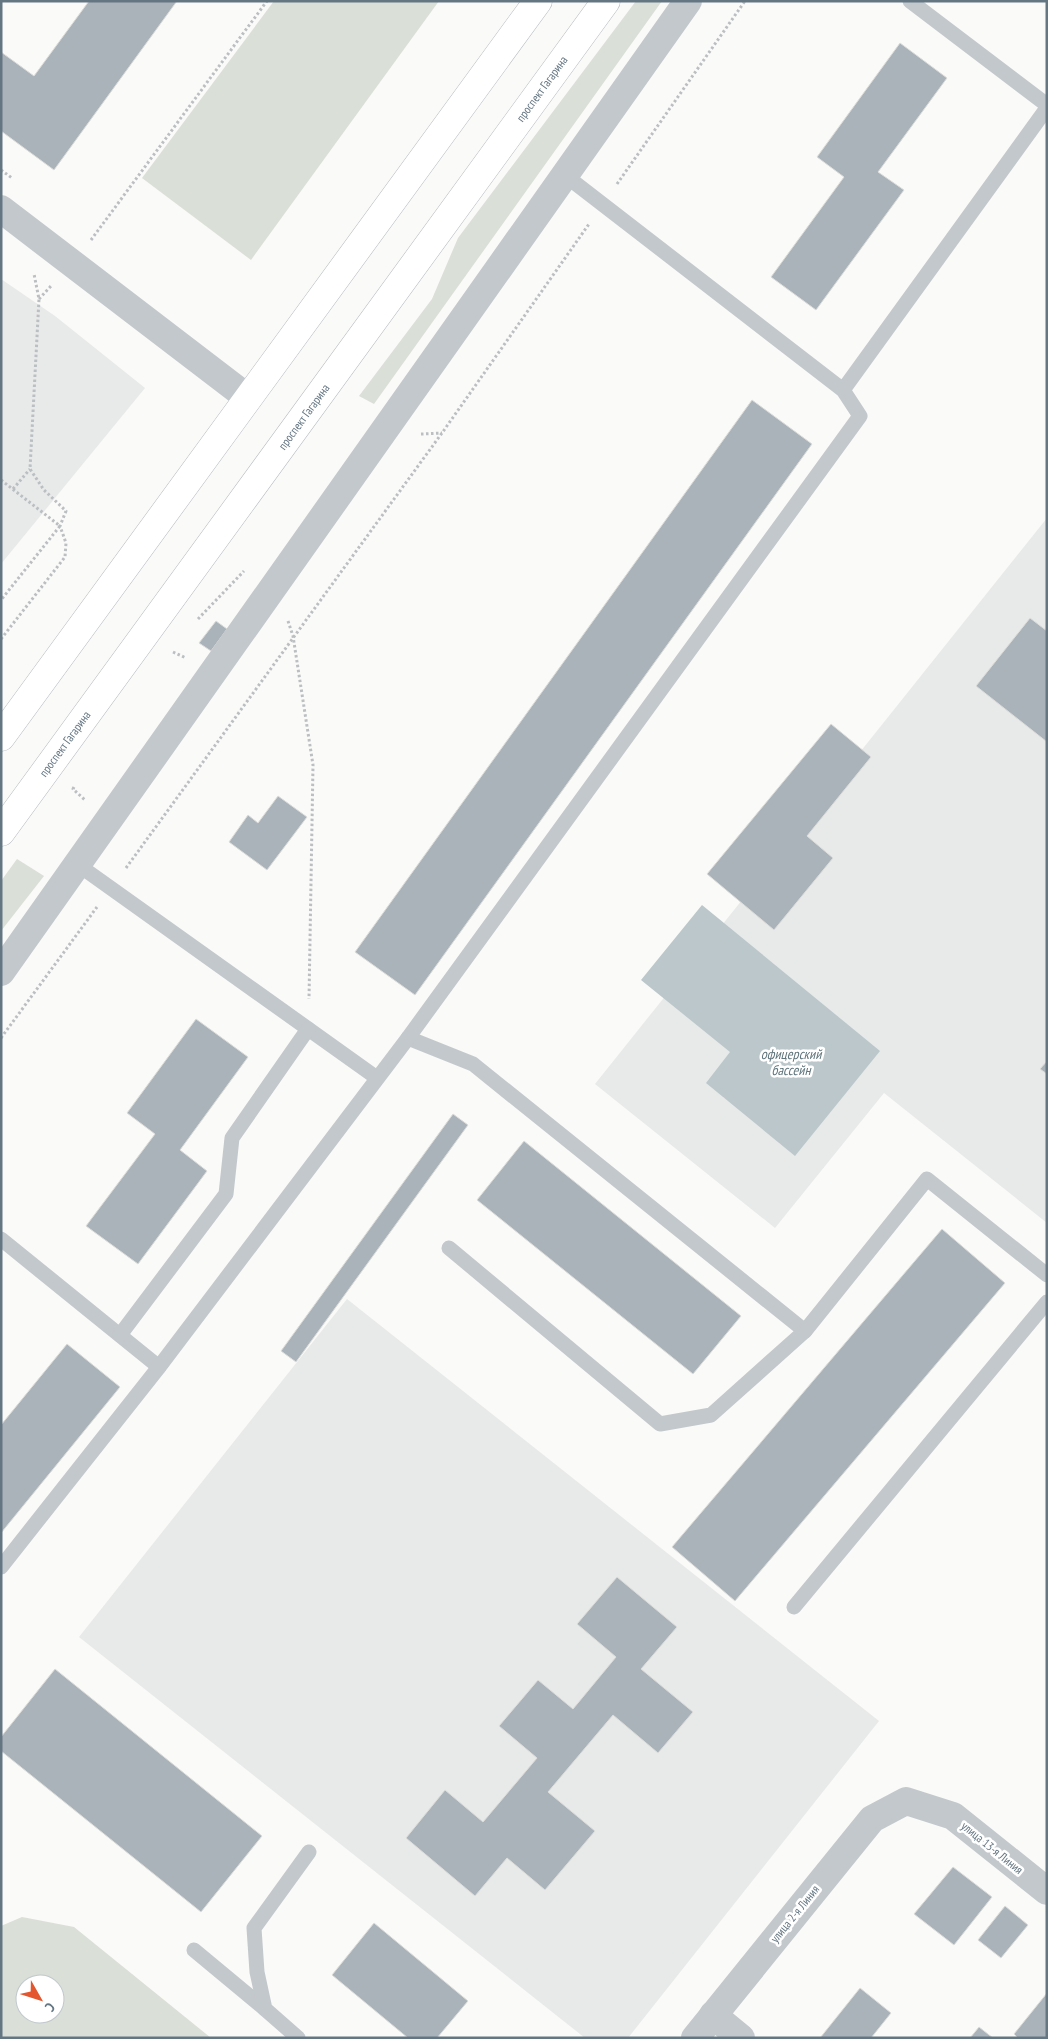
<svg xmlns="http://www.w3.org/2000/svg" width="1048" height="2039" font-family="'PT Sans Narrow',sans-serif">
<rect width="100%" height="100%" fill="#fafaf8"/>
<g fill="#e8e9e9">
<path d="M1 279 55 316 145 388 1 564Z"/>
<path d="M1047 518V1223L884 1093 775 1228 595 1084Z"/>
<path d="M347 1299 879 1721 628 2038H585L79 1637Z"/>
</g>
<g fill="#dadfd7" fill-rule="evenodd">
<path d="M274 1H439L251 260 142 178Z"/>
<path d="M636 1H662L374 404 359 396 432 299 458 238Z"/>
<path d="M17 859 44 876 1 931V881Z"/>
<path d="M22 1917 74 1927 211 2038H1V1926ZM25 1984H55V2014H25Z"/>
</g>
<path fill="#bbc7cb" d="M702 905 880 1051 795 1156 706 1083 730 1052 641 980Z"/>
<g fill="#aab3b9" stroke="#dcdcda">
<path d="M89 1H177L54 170 1 131V52L34 76Z"/>
<path d="M900 43 947 78 878 172 904 190 816 310 771 277 844 177 817 157Z"/>
<path d="M752 400 812 444 415 995 355 952Z"/>
<path d="M1030 618 1047 631V742L976 686Z"/>
<path d="M216 621 227 629 211 651 199 643Z"/>
<path d="M831 724 871 757 807 836 833 858 774 930 707 874Z"/>
<path d="M278 796 307 817 267 870 229 842 248 815 258 823Z"/>
<path d="M196 1019 248 1057 180 1150 207 1171 138 1264 86 1226 155 1134 127 1113Z"/>
<path d="M1047 1061V1074L1040 1069Z"/>
<path d="M453 1114 468 1125 296 1362 281 1351Z"/>
<path d="M524 1141 741 1316 693 1374 477 1200Z"/>
<path d="M942 1229 1005 1283 735 1601 672 1547Z"/>
<path d="M67 1344 120 1387 1 1533V1425Z"/>
<path d="M617 1577 677 1627 641 1669 693 1712 658 1753 613 1715 548 1792 595 1831 545 1890 507 1858 475 1896 406 1838 445 1790 483 1822 537 1758 499 1726 538 1680 573 1709 616 1657 577 1624Z"/>
<path d="M55 1669 262 1836 201 1912 1 1751V1737Z"/>
<path d="M953 1867 992 1897 954 1945 914 1914Z"/>
<path d="M1005 1906 1028 1925 1001 1958 978 1940Z"/>
<path d="M374 1923 468 2001 437 2038H408L332 1975Z"/>
<path d="M860 1988 891 2013 871 2038H820Z"/>
<path d="M1047 1993V2038H1018L1014 2034Z"/>
<path d="M979 2027 993 2038H970Z"/>
</g>
<g fill="none" stroke-linecap="round" stroke-linejoin="round">
<g stroke="#b5babe" stroke-width="29">
<g id="primary">
<path d="M1 737 538 1"/>
<path d="M1 832 606 1"/>
</g>
</g>
<g stroke="#bbbfc2" stroke-width="3" stroke-dasharray="2.5 2.5" stroke-linecap="butt">
<path d="M1 170 12 178"/>
<path d="M617 184 745 1"/>
<path d="M91 240 267 1"/>
<path d="M39 299 51 286"/>
<path d="M421 434 442 433"/>
<path d="M1 480 60 526 1 600"/>
<path d="M13 489 30 469"/>
<path d="M198 619 244 571"/>
<path d="M288 621 293 636 313 765 309 999"/>
<path d="M1 639 65 557 66 543 60 526 66 511 44 490 30 469 39 299 34 274"/>
<path d="M173 652 186 658"/>
<path d="M74 787 73 789 85 800"/>
<path d="M126 868 442 433 589 224"/>
<path d="M1 1038 97 907"/>
</g>
<g stroke="#c3c8cc" stroke-width="15">
<path d="M910 1 1047 105"/>
<path d="M843 390 1047 108"/>
<path d="M77 864 377 1078"/>
<path d="M408 1038 473 1064 805 1331 927 1179 1047 1275"/>
<path d="M1 1239 159 1367"/>
<path d="M449 1248 660 1424 711 1415 805 1331"/>
<path d="M120 1335 226 1194 232 1138 308 1029"/>
<path d="M1 1567 159 1367 408 1038 860 416 843 390 566 176"/>
<path d="M794 1607 1047 1302"/>
<path d="M194 1950 265 2009"/>
<path d="M298 2038 265 2009 257 1972 254 1928 309 1852"/>
</g>
<g stroke="#c3c8cc" stroke-width="28">
<path d="M1 209 248 398"/>
<path d="M1 972 688 1"/>
<path d="M713 2015 741 2038"/>
<path d="M695 2038 872 1819 906 1801 953 1816 1047 1891"/>
</g>
<use href="#primary" stroke="#fff" stroke-width="28"/>
</g>
<g text-anchor="middle" stroke-width="5" stroke-linejoin="round" paint-order="stroke">
<g font-size="12" fill="#657683" stroke="#fff">
<text transform="translate(542 89) rotate(-54)" y="4">проспект Гагарина</text>
<text transform="translate(304 417) rotate(-54)" y="4">проспект Гагарина</text>
<text transform="translate(65 744) rotate(-54)" y="4">проспект Гагарина</text>
<text transform="translate(992 1848) rotate(39)" y="4">улица 13-я Линия</text>
<text transform="translate(795 1914) rotate(-51)" y="4">улица 2-я Линия</text>
</g>
<g font-size="14" font-style="italic" fill="#60757c" stroke="#fff">
<text x="791" y="1059">офицерский<tspan x="791" dy="16">бассейн</tspan></text>
</g>
</g>
<rect width="1048" height="2039" fill="none" stroke="#657683" stroke-width="5"/>
<g transform="translate(40 1999) rotate(129)"><circle r="24" fill="#ffffff" stroke="#c1c8cd"/>
<path d="M0-4L9 19L0 12L-9 19Z" fill="#e4572e"/>
<text y="-8" font-size="14" font-weight="bold" text-anchor="middle" fill="#657683">С</text>
</g>
</svg>
